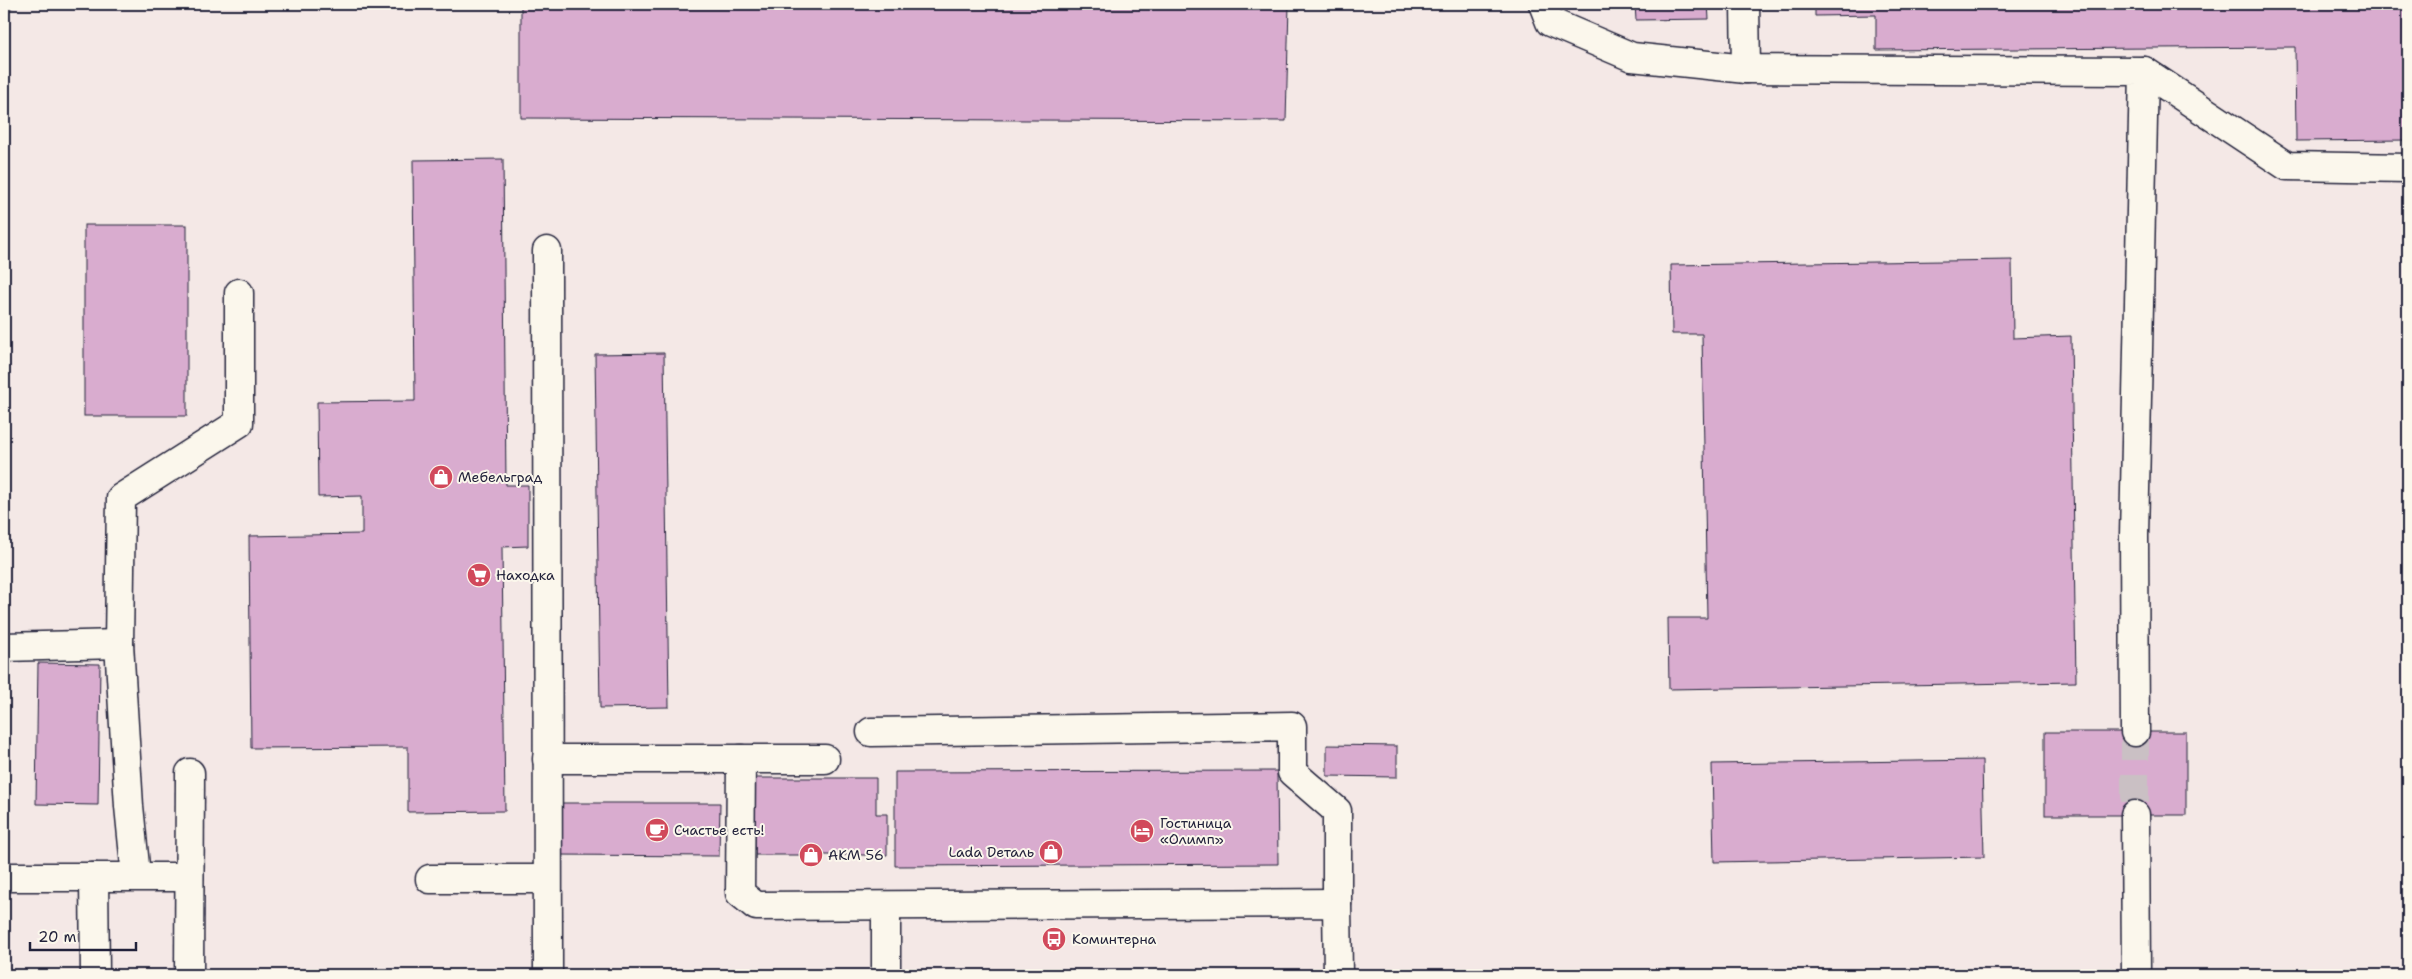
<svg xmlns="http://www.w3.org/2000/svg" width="2412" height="979" font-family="'Shantell Sans',sans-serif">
<rect width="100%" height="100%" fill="#f4e8e6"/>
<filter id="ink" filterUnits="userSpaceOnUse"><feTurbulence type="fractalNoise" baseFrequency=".02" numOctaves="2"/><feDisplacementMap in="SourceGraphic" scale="10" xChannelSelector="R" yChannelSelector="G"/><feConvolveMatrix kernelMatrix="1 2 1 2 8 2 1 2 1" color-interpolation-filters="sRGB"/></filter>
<g filter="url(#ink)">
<g fill="#d9accf" stroke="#22223b">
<path d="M521 4H1289L1286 121 521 118Z"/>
<path d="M1635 4H1708L1709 19 1636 20Z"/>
<path d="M1815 4H2408V140L2296 141 2295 47 1876 50V15L1815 16Z"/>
<path d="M503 159 506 485H528V546L502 547 505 811 408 812V747L251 748 249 536 362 534V496L318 497 317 402 415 401 413 160Z"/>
<rect x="84" y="225" width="103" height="191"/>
<path d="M2012 260 2013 338 2071 336 2076 682 1669 689 1668 618H1707L1702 334H1672L1671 265Z"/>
<path d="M664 353 669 707 600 708 595 354Z"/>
<path d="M38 663 100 664 98 805 36 804Z"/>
<rect x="2045" y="732" width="141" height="83"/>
<path d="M1327 745 1397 746V777L1327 776Z"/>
<path d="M1982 760 1984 857 1714 862 1712 764Z"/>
<path d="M1277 771 1278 864 895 866V772Z"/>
<path d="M755 778H876V814H887V855H755Z"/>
<path d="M557 803H720L719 856 557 855Z"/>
</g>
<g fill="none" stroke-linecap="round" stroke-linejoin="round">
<path stroke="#cac0c4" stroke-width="28" stroke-dasharray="28 14" stroke-linecap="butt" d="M2135 732V815"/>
<g stroke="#22223b" stroke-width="31">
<g id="minor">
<path d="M1543 4 1550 22 1632 57 1746 69"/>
<path d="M1745 4 1746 69 2144 71 2134 536 2135 732"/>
<path d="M2144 71 2287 166 2408 168"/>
<path d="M547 251 548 975"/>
<path d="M4 647 119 644"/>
<path d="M871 732 1292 726V772L1337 811V903"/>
<path d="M547 759H825"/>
<path d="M741 759 740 893 756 906 1337 903 1338 975"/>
<path d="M2135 815 2136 975"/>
<path d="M136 876 129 806 119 644 121 498 239 423V293"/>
<path d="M4 877H189"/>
<path d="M94 877 95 975"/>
<path d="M430 879H547"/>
<path d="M189 975 190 773"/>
<path d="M886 975V906"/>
</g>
</g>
<use href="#minor" stroke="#fbf7ec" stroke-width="28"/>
<g stroke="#22223b" stroke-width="5.5">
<path id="rail" d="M4 10 13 4"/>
</g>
<use href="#rail" stroke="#fbf7ec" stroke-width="4" stroke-dasharray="11" stroke-linecap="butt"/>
</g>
</g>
<defs>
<g id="shop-disc" transform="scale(1.25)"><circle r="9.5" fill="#d1495b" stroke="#fbf7ec"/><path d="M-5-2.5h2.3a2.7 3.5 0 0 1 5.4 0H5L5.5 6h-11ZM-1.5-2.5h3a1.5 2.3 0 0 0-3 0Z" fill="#fff"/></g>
<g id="supermarket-disc" transform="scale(1.25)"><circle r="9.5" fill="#d1495b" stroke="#fbf7ec"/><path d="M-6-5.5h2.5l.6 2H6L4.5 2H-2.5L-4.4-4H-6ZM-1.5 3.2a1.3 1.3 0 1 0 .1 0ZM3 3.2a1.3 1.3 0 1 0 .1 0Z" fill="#fff"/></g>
<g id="cafe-disc" transform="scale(1.25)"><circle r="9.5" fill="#d1495b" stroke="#fbf7ec"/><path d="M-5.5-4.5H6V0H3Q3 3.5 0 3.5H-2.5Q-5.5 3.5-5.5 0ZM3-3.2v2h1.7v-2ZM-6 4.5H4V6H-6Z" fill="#fff"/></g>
<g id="hotel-disc" transform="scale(1.25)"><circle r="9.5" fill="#d1495b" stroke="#fbf7ec"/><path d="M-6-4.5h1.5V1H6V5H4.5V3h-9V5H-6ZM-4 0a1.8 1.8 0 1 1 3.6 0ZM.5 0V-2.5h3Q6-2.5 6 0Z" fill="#fff"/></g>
<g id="bus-disc" transform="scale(1.25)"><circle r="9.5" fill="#d1495b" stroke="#fbf7ec"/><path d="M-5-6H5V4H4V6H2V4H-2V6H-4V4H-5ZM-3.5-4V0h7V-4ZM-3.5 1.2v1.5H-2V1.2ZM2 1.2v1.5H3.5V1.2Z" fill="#fff"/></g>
</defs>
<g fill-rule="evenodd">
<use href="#shop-disc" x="441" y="477"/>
<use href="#supermarket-disc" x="479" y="575"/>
<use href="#cafe-disc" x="657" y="830"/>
<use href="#hotel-disc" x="1142" y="831"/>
<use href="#shop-disc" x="1051" y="852"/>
<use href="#shop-disc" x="811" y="855"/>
<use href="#bus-disc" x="1054" y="939"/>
</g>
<g text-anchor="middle" stroke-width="4" stroke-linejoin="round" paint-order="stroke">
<g font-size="14" fill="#22223b" stroke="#fbf7ec" text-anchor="start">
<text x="458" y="482">Мебельград</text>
<text x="496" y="580">Находка</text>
<text x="1160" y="828">Гостиница<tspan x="1160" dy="16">«Олимп»</tspan></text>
<text x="674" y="835">Счастье есть!</text>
<text x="1034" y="857" text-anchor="end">Lada Dеталь</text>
<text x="828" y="860">АКМ 56</text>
<text x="1072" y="944">Коминтерна</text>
</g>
</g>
<rect width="2412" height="979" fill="none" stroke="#fbf7ec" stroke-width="20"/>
<rect x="10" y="10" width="2392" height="959" fill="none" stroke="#22223b" stroke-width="2" filter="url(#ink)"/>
<path d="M30 942v8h106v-8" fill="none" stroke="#22223b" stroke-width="2.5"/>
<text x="38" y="942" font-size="15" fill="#22223b" stroke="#fbf7ec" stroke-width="4" paint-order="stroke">20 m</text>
</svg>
